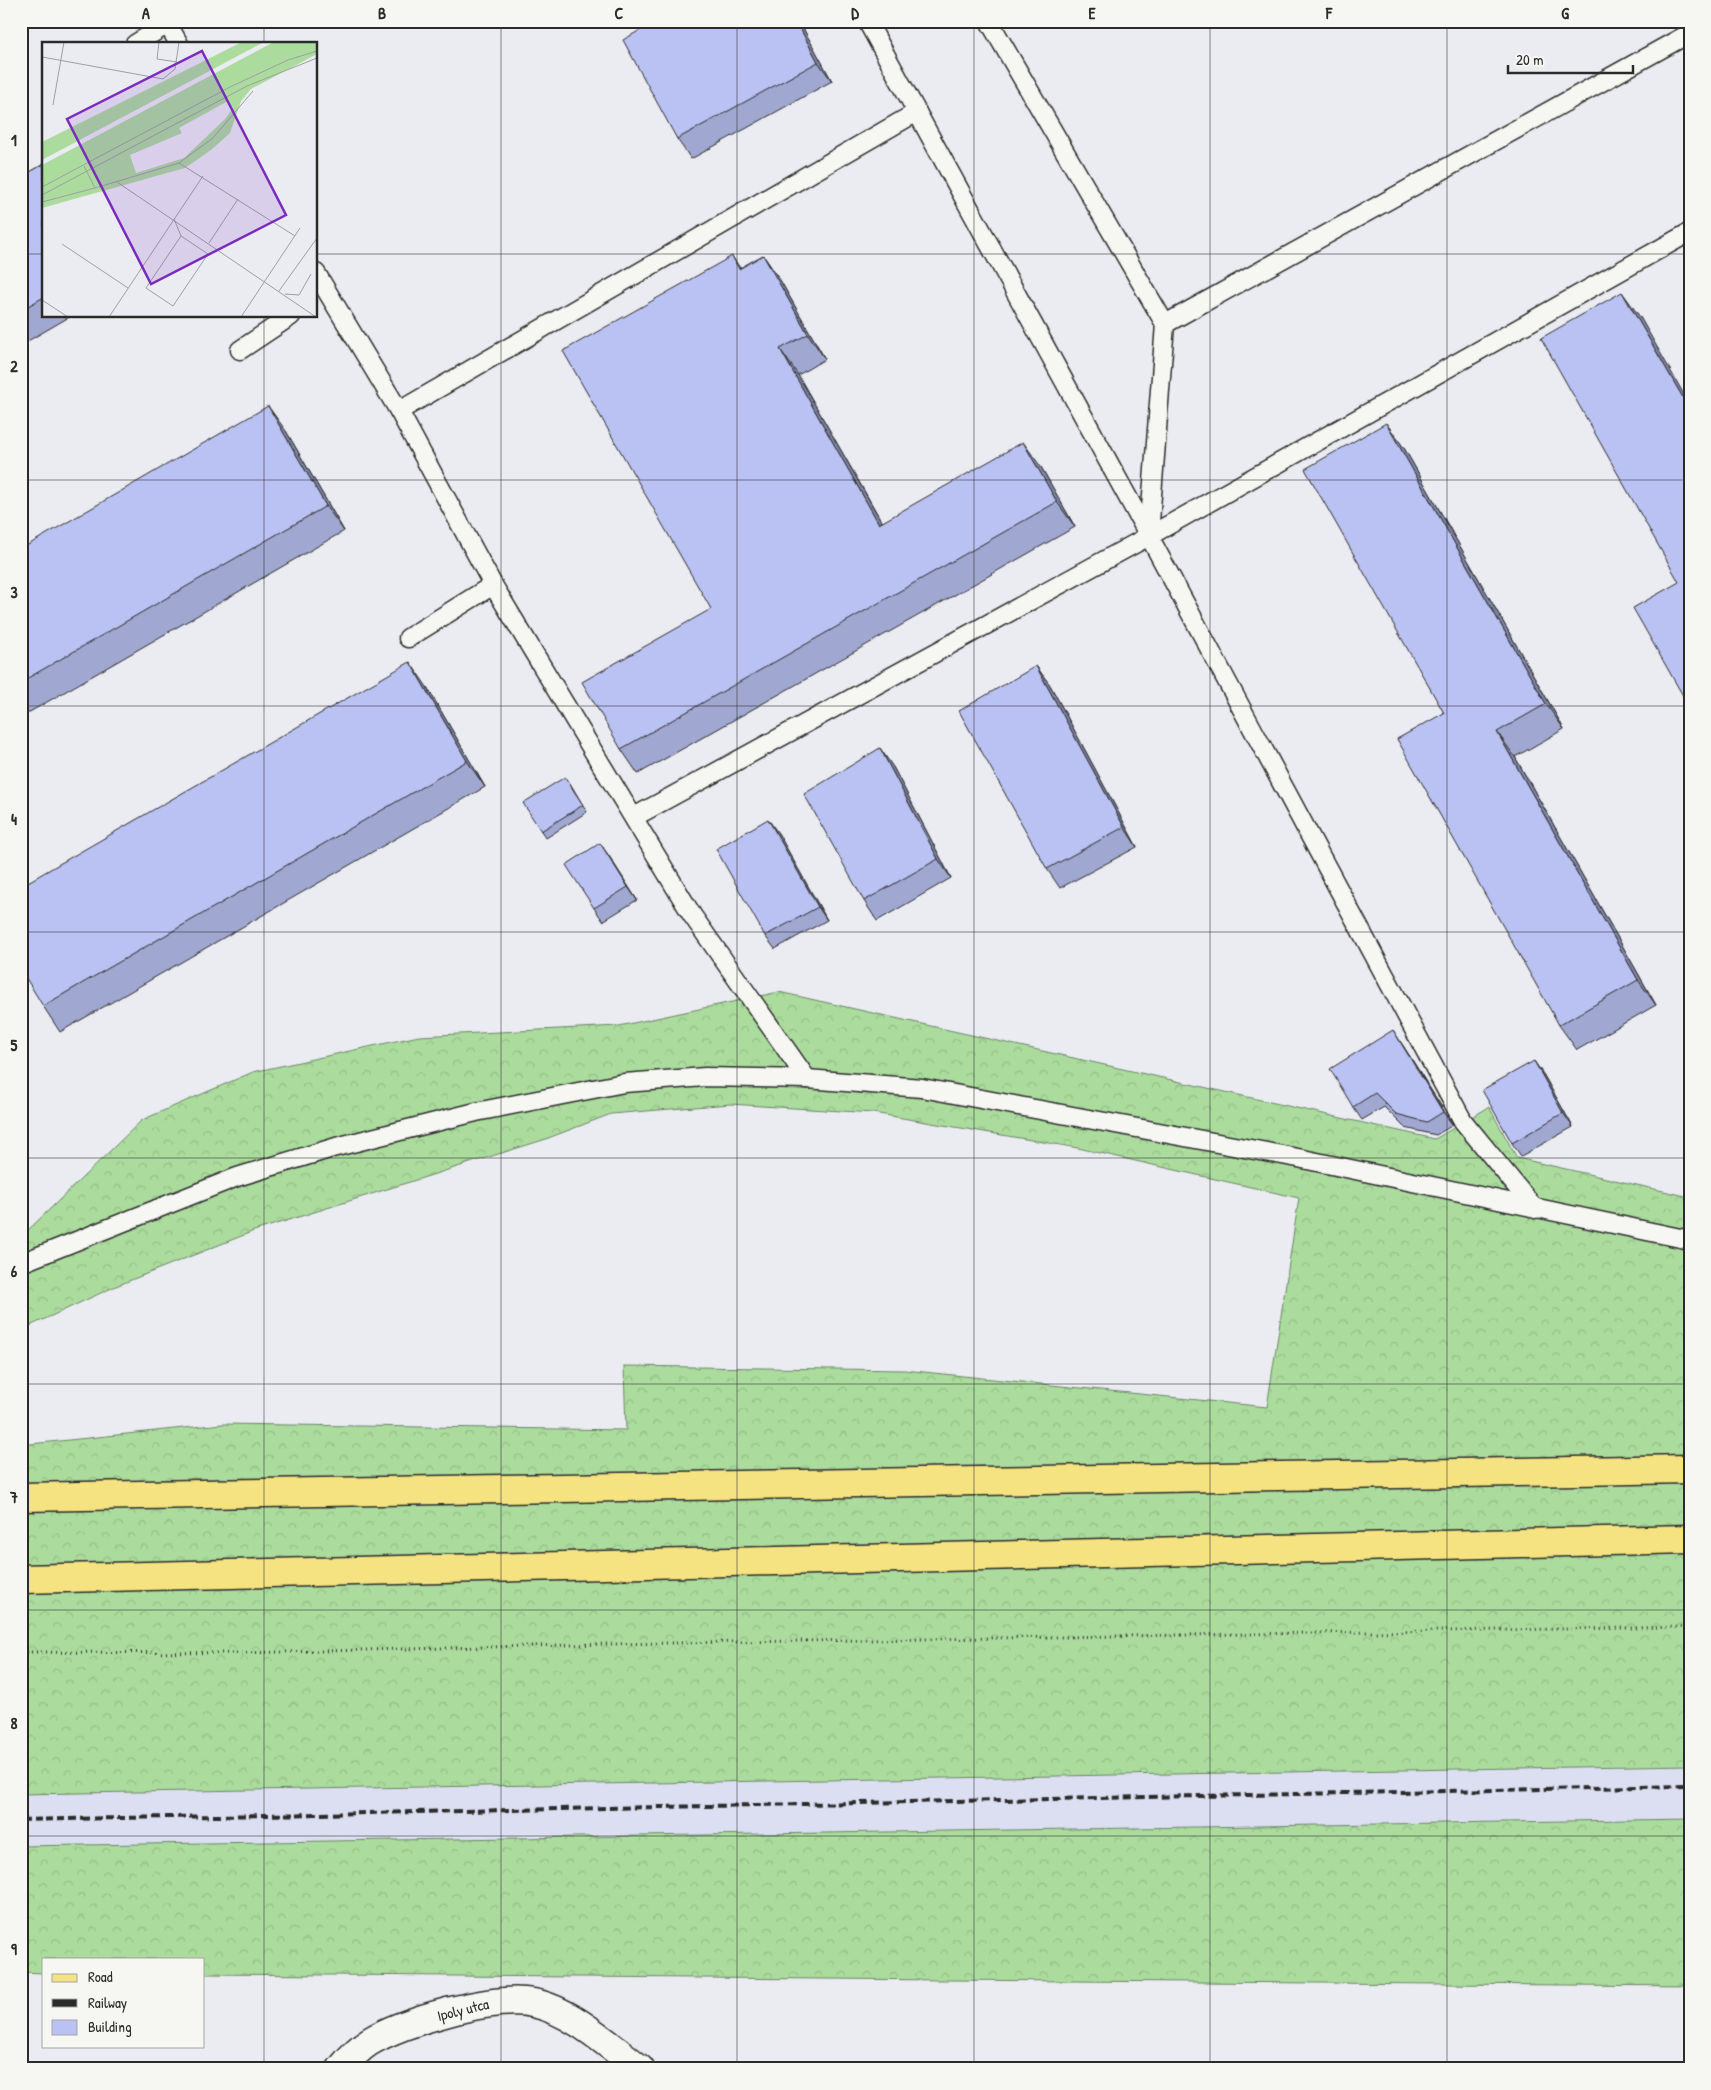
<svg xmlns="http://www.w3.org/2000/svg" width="1711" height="2090" font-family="'Patrick Hand',sans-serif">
<defs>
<pattern id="forest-crowns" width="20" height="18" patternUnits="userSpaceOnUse" patternTransform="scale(1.25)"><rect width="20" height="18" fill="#abdc9d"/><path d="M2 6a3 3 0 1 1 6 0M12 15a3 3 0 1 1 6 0" fill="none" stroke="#93bd87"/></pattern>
</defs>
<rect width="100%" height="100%" fill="#eaecf2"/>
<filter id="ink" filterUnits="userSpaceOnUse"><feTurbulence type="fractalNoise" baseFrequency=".02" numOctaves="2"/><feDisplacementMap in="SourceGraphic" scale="10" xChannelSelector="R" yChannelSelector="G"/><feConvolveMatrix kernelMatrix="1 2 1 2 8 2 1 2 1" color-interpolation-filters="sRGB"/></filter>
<g filter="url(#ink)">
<path fill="#dcdff2" d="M1690 1765V1819L21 1846V1794Z"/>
<g fill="url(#forest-crowns)" stroke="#6b8464">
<path d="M779 992 1435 1139 1489 1107 1517 1158 1690 1197V1765L21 1794V1445L222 1424 626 1430 624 1366 904 1370 1267 1407 1299 1198 1078 1148 873 1113 730 1104 611 1114 543 1140 254 1231 116 1286 21 1330V1237L142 1120 253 1072 419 1036 619 1026Z"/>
<path d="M1690 1819V1986L204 1974V1959H44V1973L21 1972V1846Z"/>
</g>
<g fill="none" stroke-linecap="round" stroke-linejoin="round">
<g stroke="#2b2b2b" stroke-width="21">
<g id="lane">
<path d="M166 21 179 44"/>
<path d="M867 21 1149 536 1463 1121 1535 1209"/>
<path d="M989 21 1165 324"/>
<path d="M135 44 173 21"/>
<path d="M316 273 399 411 493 585 692 915 807 1079"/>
<path d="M240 350 291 316"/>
<path d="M399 411 917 112"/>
<path d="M1149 535 1165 324 1690 33"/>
<path d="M408 638 493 585"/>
<path d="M634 817 1149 536 1690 232"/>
<path d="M21 1263 237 1177 336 1147 476 1112 624 1083 705 1077 807 1079 922 1088 1298 1158 1690 1240"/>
</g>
</g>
<g stroke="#2b2b2b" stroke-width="31">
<path id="street" d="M341 2069C349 2059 358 2049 369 2042 403 2021 494 1995 533 2003 571 2010 610 2046 640 2069"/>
</g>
<g stroke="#2b2b2b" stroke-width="31">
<g id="primary">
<path d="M21 1497 1690 1469"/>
<path d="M21 1579 1690 1539"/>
</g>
</g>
<path stroke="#2b2b2b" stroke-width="3" stroke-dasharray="1 4" stroke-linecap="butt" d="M21 1652 239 1653 610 1644 1690 1627"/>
<use href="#lane" stroke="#f6f6f2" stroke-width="18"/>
<use href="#street" stroke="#f6f6f2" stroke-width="28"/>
<use href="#primary" stroke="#f5e382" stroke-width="28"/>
<path stroke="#2b2b2b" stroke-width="4" stroke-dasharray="8 4" stroke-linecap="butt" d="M21 1820 1690 1786"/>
</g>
<g fill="#a0a7d1" stroke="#2b2b2b">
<path d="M656 21H799L832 81 691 159 677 139Z"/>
<path d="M44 164V316H71L21 345V177Z"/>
<path d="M763 255 780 280 825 359 798 375 882 522 1041 467 1075 527 638 774 621 749 711 609 732 256 740 268Z"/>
<path d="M1386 423 1404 448 1564 729 1515 757 1656 1005 1577 1050 1559 1025 1444 713Z"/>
<path d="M286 431 344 531 21 717V549Z"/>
<path d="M1036 666 1050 685 1137 847 1060 888 1047 869Z"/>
<path d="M427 687 485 787 60 1032 43 1006Z"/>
<path d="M893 767 951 878 877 921 864 901Z"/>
<path d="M570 783 587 812 546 838 541 831Z"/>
<path d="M778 833 827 920 775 949 765 936Z"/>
<path d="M609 856 637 900 603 921 594 908Z"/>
<path d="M1402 1044 1453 1125 1436 1135 1405 1128 1384 1107 1362 1120 1353 1107Z"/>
<path d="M1543 1074 1573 1127 1521 1156 1512 1143Z"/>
</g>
<g fill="#8288aa" stroke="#2b2b2b">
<path d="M796 21H799L832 81 818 62Z"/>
<path d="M763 255 780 280 825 359 808 334Z"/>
<path d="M1622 292 1640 317 1690 405V410Z"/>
<path d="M780 349 798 375 897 549 879 524Z"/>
<path d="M268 406 286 431 344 531 326 506Z"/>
<path d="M1386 423 1404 448 1564 729 1546 704Z"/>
<path d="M1023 442 1041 467 1075 527 1057 502Z"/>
<path d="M410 662 427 687 485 787 467 761Z"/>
<path d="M1036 666 1050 685 1137 847 1124 827Z"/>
<path d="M1497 732 1515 757 1656 1005 1638 980Z"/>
<path d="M880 748 893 767 951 878 938 859Z"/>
<path d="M768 819 778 833 827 920 818 907Z"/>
<path d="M600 843 609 856 637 900 628 887Z"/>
<path d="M1393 1030 1402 1044 1453 1125 1443 1112Z"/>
<path d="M1534 1061 1543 1074 1573 1127 1563 1113Z"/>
</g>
<g fill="#bac2f3" stroke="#2b2b2b">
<path d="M656 21H796L818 62 677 139 623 40Z"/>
<path d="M44 164V297L21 310V177Z"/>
<path d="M763 255 808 334 780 349 879 524 1023 442 1057 502 621 749 582 682 711 609 563 351 732 256 739 269Z"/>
<path d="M1622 292 1690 410V708L1633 608 1679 582 1541 338Z"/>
<path d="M268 406 326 506 21 682V549Z"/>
<path d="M1386 423 1546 704 1497 732 1638 980 1559 1025 1397 739 1444 713 1305 469Z"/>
<path d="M410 662 467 761 43 1006 21 970V886Z"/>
<path d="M1036 666 1124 827 1047 869 959 711Z"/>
<path d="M880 748 938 859 864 901 804 794Z"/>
<path d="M565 777 583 805 541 831 523 803Z"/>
<path d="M768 819 818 907 765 936 716 849Z"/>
<path d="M600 843 628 887 594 908 566 865Z"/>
<path d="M1393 1030 1443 1112 1427 1122 1396 1114 1375 1093 1353 1107 1330 1069Z"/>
<path d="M1534 1061 1563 1113 1512 1143 1482 1090Z"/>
</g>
</g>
<path fill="none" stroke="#2b2b2b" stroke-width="1" stroke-opacity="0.55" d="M264 21V44M501 21V2069M737 21V2069M974 21V2069M1210 21V2069M1447 21V2069M21 254H44M316 254H1690M264 316V2069M21 480H1690M21 706H1690M21 932H1690M21 1158H1690M21 1384H1690M21 1610H1690M21 1836H1690"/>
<g text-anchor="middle" stroke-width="4" stroke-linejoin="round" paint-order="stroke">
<g font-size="15" fill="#2b2b2b" stroke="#f6f6f2">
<text transform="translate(463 2010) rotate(-14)" y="5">Ipoly utca</text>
</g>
</g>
<g transform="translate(42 42)">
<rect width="275" height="275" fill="#eaecf2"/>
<path d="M200 0H222L0 118V100ZM232 0H275V12L209 47 199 59 188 91 169 108 143 126 0 166V123ZM186 59 191 66 183 77 142 116 94 131 88 113 140 91 137 86Z" fill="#abdc9d" fill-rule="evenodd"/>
<path fill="none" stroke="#9e9fa2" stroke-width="1" d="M117 0 115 17 135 20M0 15 121 37 133 27 137 0M11 63 22 0M137 121 253 194M42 124 53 146 137 121 171 96 211 49M75 140 274 275M0 145 188 45 246 18 275 9M0 153 205 44 275 16M0 160 53 146M132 177 139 194 104 246 131 264 166 212 139 194M167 201 196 157M20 202 86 246M237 249 275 196M243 252 257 253 269 232M0 258 26 275M67 275 161 134M199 275 258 186"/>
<path fill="#7b2cbf" fill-opacity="0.15" stroke="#7b2cbf" stroke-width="2.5" d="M160 9 244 173 109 242 25 77Z"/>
<rect width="275" height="275" fill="none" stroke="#2b2b2b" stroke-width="2.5"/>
</g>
<rect width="1711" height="2090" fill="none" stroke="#f6f6f2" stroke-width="55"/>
<rect x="42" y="1958" width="162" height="90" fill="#f6f6f2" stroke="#a5a5a2"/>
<rect x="52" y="1974" width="25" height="8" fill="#f5e382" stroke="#a5a5a2"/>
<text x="88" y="1982" font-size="15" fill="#2b2b2b">Road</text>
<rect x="52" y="1999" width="25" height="8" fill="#2b2b2b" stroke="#a5a5a2"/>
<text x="88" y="2008" font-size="15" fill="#2b2b2b">Railway</text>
<rect x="52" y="2020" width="25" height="15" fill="#bac2f3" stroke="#a5a5a2"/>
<text x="88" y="2032" font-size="15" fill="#2b2b2b">Building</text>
<path d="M1508 65v8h125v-8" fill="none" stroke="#2b2b2b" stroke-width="2.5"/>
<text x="1516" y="65" font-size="15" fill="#2b2b2b" stroke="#f6f6f2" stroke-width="4" paint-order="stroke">20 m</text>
<rect x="28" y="28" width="1656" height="2034" fill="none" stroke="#2b2b2b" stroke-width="2"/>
<g font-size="16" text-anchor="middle" font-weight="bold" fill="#2b2b2b">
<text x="146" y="19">A</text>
<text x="382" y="19">B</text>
<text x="619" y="19">C</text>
<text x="855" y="19">D</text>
<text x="1092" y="19">E</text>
<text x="1329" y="19">F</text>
<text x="1565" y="19">G</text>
<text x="14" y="146">1</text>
<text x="14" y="372">2</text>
<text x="14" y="598">3</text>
<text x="14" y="825">4</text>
<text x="14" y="1051">5</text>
<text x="14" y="1277">6</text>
<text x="14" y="1503">7</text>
<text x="14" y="1729">8</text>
<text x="14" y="1955">9</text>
</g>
</svg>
